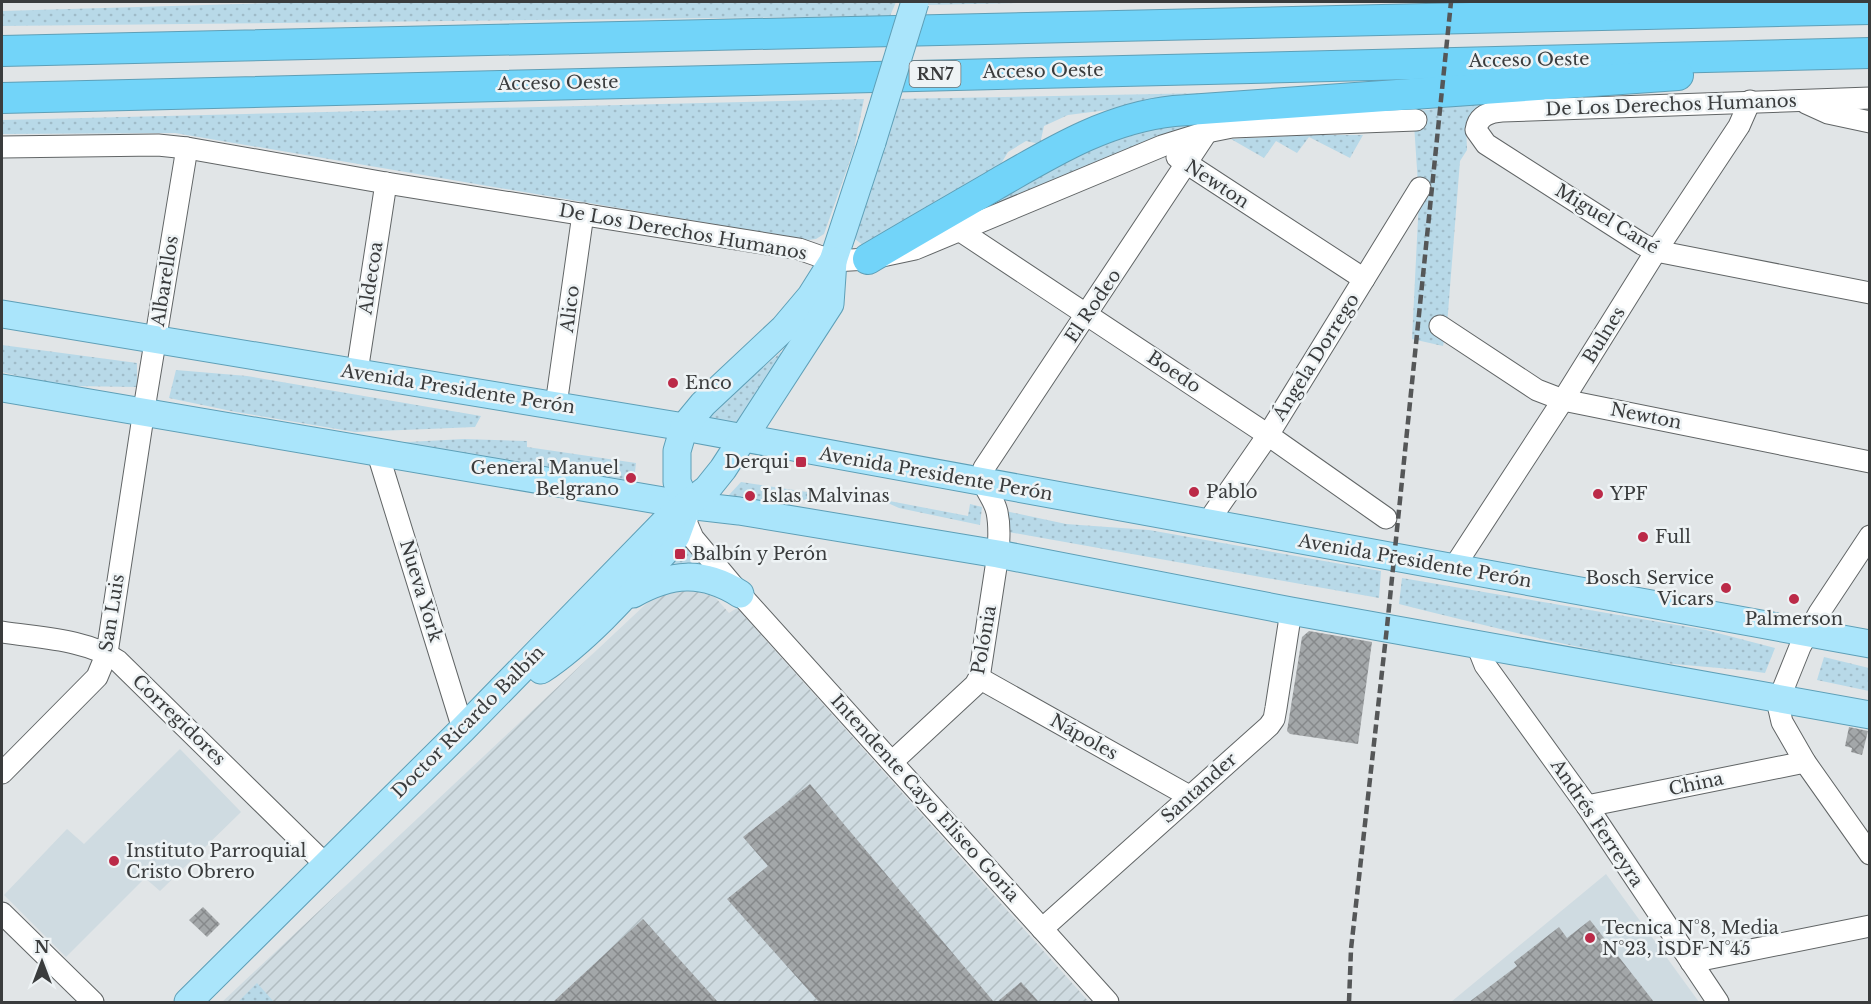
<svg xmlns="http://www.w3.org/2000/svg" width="1871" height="1004" viewBox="0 0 1871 1004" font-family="'Libre Baskerville',serif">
<defs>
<pattern id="industrial-furrows" width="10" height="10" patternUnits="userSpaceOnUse" patternTransform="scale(1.5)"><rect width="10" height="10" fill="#cfdbe1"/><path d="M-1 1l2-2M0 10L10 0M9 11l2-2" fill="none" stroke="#b2bdc2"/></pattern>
<pattern id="green-dots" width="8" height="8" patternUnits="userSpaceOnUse" patternTransform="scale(1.5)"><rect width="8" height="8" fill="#b8d9e8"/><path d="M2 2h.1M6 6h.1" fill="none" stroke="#9fbbc8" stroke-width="1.8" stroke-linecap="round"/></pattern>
<pattern id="building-cross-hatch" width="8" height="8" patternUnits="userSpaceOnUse" patternTransform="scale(1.5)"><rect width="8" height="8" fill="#a3a7a9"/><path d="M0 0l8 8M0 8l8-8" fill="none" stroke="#86898b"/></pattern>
</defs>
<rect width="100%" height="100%" fill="#e1e5e7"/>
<g fill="#cfdbe1">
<path d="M180,749l61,63 -81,79 -15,-13 -79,79 -62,-62 63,-66 17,15z"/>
<path d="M1606,874l93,128h-248z"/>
</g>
<path fill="url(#industrial-furrows)" d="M684,591l15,1 16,5 14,16 8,-5 352,394h-867l426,-400 14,-8z"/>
<g fill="url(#green-dots)">
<path d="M303,2h593l-6,14 -888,10v-15z"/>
<path d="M926,2h133l-134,3z"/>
<path d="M1423,89l3,1 -245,4 -11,8 -102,13 -24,11 -4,18 -14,-3 -18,11 -12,20 -132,74 -9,-7 28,-94 10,-46z"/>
<path d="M864,99l-10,50 -30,85 -8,5 -8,1 -633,-107 -173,1v-14z"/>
<path d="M1492,102l-15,8 -11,12 1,28 -7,11 -13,164 -4,21 -31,-7 7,-140 -5,-75 4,-13z"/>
<path d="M1238,116l-63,16 -71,26 -160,72 100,-60 97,-42z"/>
<path d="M1308,135h55l-13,23 -41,-21 -12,16 -21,-12 -12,17 -33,-19z"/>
<path d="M2,345l135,18v24l-64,-1 -27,-3 -44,-11z"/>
<path d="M781,352l1,3 -46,69 -29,-4 4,-7z"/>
<path d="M176,370l71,6 234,40 -6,11 -120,5 -119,-20 -67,-14z"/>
<path d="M464,439l63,2v6l109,16 -2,18 -264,-37z"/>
<path d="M741,482l100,15 -1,2 -89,2 -23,-5z"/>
<path d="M879,499l89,17 2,-12 12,3 -2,18 -81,-17z"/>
<path d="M1005,511l61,13 83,6 232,41 -2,27 -376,-67z"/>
<path d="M686,542l20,23 -55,10z"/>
<path d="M1402,578l304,52 69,18 -10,25c-38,-6 -77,-6 -114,-12 -85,-15 -169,-36 -252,-57z"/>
<path d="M1824,657l45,11v23l-52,-11z"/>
<path d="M257,983l17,19h-36z"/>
</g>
<g fill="url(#building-cross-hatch)">
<path d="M1309,631l63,11 -14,102 -68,-10 -3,-3 15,-94z"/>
<path d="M1849,727l19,4 -6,24 -11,-3 1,-4 -7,-2z"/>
<path d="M810,784l184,218h-175l-92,-103 41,-33 -25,-29z"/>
<path d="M203,907l17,17 -13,13 -18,-17z"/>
<path d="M643,919l75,83h-165z"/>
<path d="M1590,920l64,82h-185l48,-36 -3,-4 45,-35 8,11z"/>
<path d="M1021,982l18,20h-42z"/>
</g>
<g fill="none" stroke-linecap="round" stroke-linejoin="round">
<defs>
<g id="minor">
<path d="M1870,98l-368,13c-13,1 -24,5 -26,19l10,14 156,100 14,7 214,42"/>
<path d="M1806,103l22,10 42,9"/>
<path d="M2,147l156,-2 29,3 199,35 413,66 34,12 35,-2 47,-10 247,-103 45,-14 25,-5 184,-7"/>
<path d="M1177,157l187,122"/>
<path d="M959,230l309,205 118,83"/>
<path d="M1440,326l97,64 26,10 307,62"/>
<path d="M357,372l29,-189"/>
<path d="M556,405l27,-191"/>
<path d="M378,454l85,275"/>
<path d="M687,506v18l6,14 47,56 368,408"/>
<path d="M1210,524l4,-11 54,-78 152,-247"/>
<path d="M1870,536l-51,77 -19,34 -21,52v10l3,13 23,40 65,92"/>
<path d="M1454,567l109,-167 93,-149 83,-125 11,-25"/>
<path d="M2,632c37,6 84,7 116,29l207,203"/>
<path d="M1477,645l8,20 102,141 131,196"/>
<path d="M979,678l210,118"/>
<path d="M892,762l83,-77 4,-7 19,-124c1,-14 2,-28 -1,-42 -4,-18 -18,-25 -13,-44l223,-336"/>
<path d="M2,773l95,-96 10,-24 39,-256 41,-249"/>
<path d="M1587,806l218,-44"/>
<path d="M2,913l91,89"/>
<path d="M1042,929l227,-203 5,-7 2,-11 15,-97"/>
<path d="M1691,962l179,-36"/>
</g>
<g id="major">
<path d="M2,314l682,113 1186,217"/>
<path d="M2,388l685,117 52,6 259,43 293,57 579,104"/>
<path d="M687,505l-10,-23v-31l7,-24 19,-23 81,-76 27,-32 22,-35 39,-119"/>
<path d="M633,594c38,-21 69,-24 107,0"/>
<path d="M541,670c47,-31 91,-82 128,-123l7,-11 10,-27"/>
<path d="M188,1002l275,-273 203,-208 41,-32 16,-20 107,-165 3,-43"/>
</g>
<g id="highway">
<path d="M2,51l1868,-42"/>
<path d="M2,98l1868,-45"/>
<path d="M868,259c42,-25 84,-49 127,-74 57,-33 112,-67 179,-74l504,-36"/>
</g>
</defs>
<use href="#minor" stroke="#616566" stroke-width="23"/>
<use href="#major" stroke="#5e9fb7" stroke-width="29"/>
<use href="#highway" stroke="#5e9fb7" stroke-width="32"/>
<use href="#minor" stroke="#fff" stroke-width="21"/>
<use href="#major" stroke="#aae5fb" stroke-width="27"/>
<use href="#highway" stroke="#72d4f9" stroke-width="30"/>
<path stroke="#555758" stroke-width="4.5" stroke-dasharray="9 4.5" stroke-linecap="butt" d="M1349,1002l2,-53 36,-322 64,-625"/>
<defs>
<path id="major-bridge" d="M872,142l43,-140"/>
</defs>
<use href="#major-bridge" stroke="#5e9fb7" stroke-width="29" stroke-linecap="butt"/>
<use href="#major-bridge" stroke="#aae5fb" stroke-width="27"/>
</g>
<g fill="#bb2a48" stroke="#eef3f5" stroke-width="2">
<circle cx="673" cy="383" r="6"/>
<rect x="795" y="456" width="12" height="12" rx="3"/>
<circle cx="631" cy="478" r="6"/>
<circle cx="1194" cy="492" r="6"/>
<circle cx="1598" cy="494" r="6"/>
<circle cx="750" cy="496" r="6"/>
<circle cx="1643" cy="537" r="6"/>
<rect x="674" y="548" width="12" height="12" rx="3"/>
<circle cx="1726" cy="588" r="6"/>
<circle cx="1794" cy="599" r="6"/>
<circle cx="114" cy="861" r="6"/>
<circle cx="1590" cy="938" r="6"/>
</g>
<g text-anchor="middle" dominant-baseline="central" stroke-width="5" stroke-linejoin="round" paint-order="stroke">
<rect fill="#eef3f5" stroke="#707374" stroke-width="1.5" x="909.5" y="61" width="51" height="26" rx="4.5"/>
<g font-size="16" font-weight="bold" fill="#3a3c3d">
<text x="935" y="74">RN7</text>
</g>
<g font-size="18" fill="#3a3c3d" stroke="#eef3f5">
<text transform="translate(1529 60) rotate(-1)">Acceso Oeste</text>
<text transform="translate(1043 71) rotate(-1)">Acceso Oeste</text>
<text transform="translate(558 83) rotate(-1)">Acceso Oeste</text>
<text transform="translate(1671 105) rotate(-2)">De Los Derechos Humanos</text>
<text transform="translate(1217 184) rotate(33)">Newton</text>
<text transform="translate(1607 219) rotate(31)">Miguel Cané</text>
<text transform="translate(683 232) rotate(10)">De Los Derechos Humanos</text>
<text transform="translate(371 278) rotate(-81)">Aldecoa</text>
<text transform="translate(165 281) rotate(-81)">Albarellos</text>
<text transform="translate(1093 306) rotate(-56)">El Rodeo</text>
<text transform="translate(570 309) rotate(-82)">Alico</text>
<text transform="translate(1604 335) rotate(-58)">Bulnes</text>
<text transform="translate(1316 357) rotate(-58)">Ángela Dorrego</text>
<text transform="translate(1174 372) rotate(34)">Boedo</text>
<text transform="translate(458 389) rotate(9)">Avenida Presidente Perón</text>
<text transform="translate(1646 416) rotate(11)">Newton</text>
<text transform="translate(936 474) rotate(10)">Avenida Presidente Perón</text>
<text transform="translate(1415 561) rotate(10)">Avenida Presidente Perón</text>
<text transform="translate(421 591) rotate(73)">Nueva York</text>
<text transform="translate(112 613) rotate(-81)">San Luis</text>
<text transform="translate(984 640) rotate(-80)">Polónia</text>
<text transform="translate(179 720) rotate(44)">Corregidores</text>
<text transform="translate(468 722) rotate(-45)">Doctor Ricardo Balbín</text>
<text transform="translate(1084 737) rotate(29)">Nápoles</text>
<text transform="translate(1696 784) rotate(-12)">China</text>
<text transform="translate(1199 788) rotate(-42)">Santander</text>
<text transform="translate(925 798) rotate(48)">Intendente Cayo Eliseo Goria</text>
<text transform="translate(1597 823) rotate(56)">Andrés Ferreyra</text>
</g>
<g font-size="18" fill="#3a3c3d" stroke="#eef3f5" text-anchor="start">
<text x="685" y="383">Enco</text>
<text x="789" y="462" text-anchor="end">Derqui</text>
<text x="619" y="468" text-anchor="end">General Manuel<tspan x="619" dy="21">Belgrano</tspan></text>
<text x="1206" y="492">Pablo</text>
<text x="1610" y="494">YPF</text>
<text x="762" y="496">Islas Malvinas</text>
<text x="1655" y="537">Full</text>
<text x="692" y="554">Balbín y Perón</text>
<text x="1714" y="578" text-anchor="end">Bosch Service<tspan x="1714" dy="21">Vicars</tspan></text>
<text x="1794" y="619" text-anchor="middle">Palmerson</text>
<text x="126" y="851">Instituto Parroquial<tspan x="126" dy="21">Cristo Obrero</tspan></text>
<text x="1602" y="928">Tecnica N°8, Media<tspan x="1602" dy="21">N°23, ISDF N°45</tspan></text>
</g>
</g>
<rect width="1871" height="1004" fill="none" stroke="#3a3c3d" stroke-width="6"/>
<g transform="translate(42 962)" stroke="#eef3f5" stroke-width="4.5" paint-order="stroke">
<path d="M0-4.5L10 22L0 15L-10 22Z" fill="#3a3c3d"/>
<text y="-9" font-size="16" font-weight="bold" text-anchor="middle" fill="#3a3c3d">N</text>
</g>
</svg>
